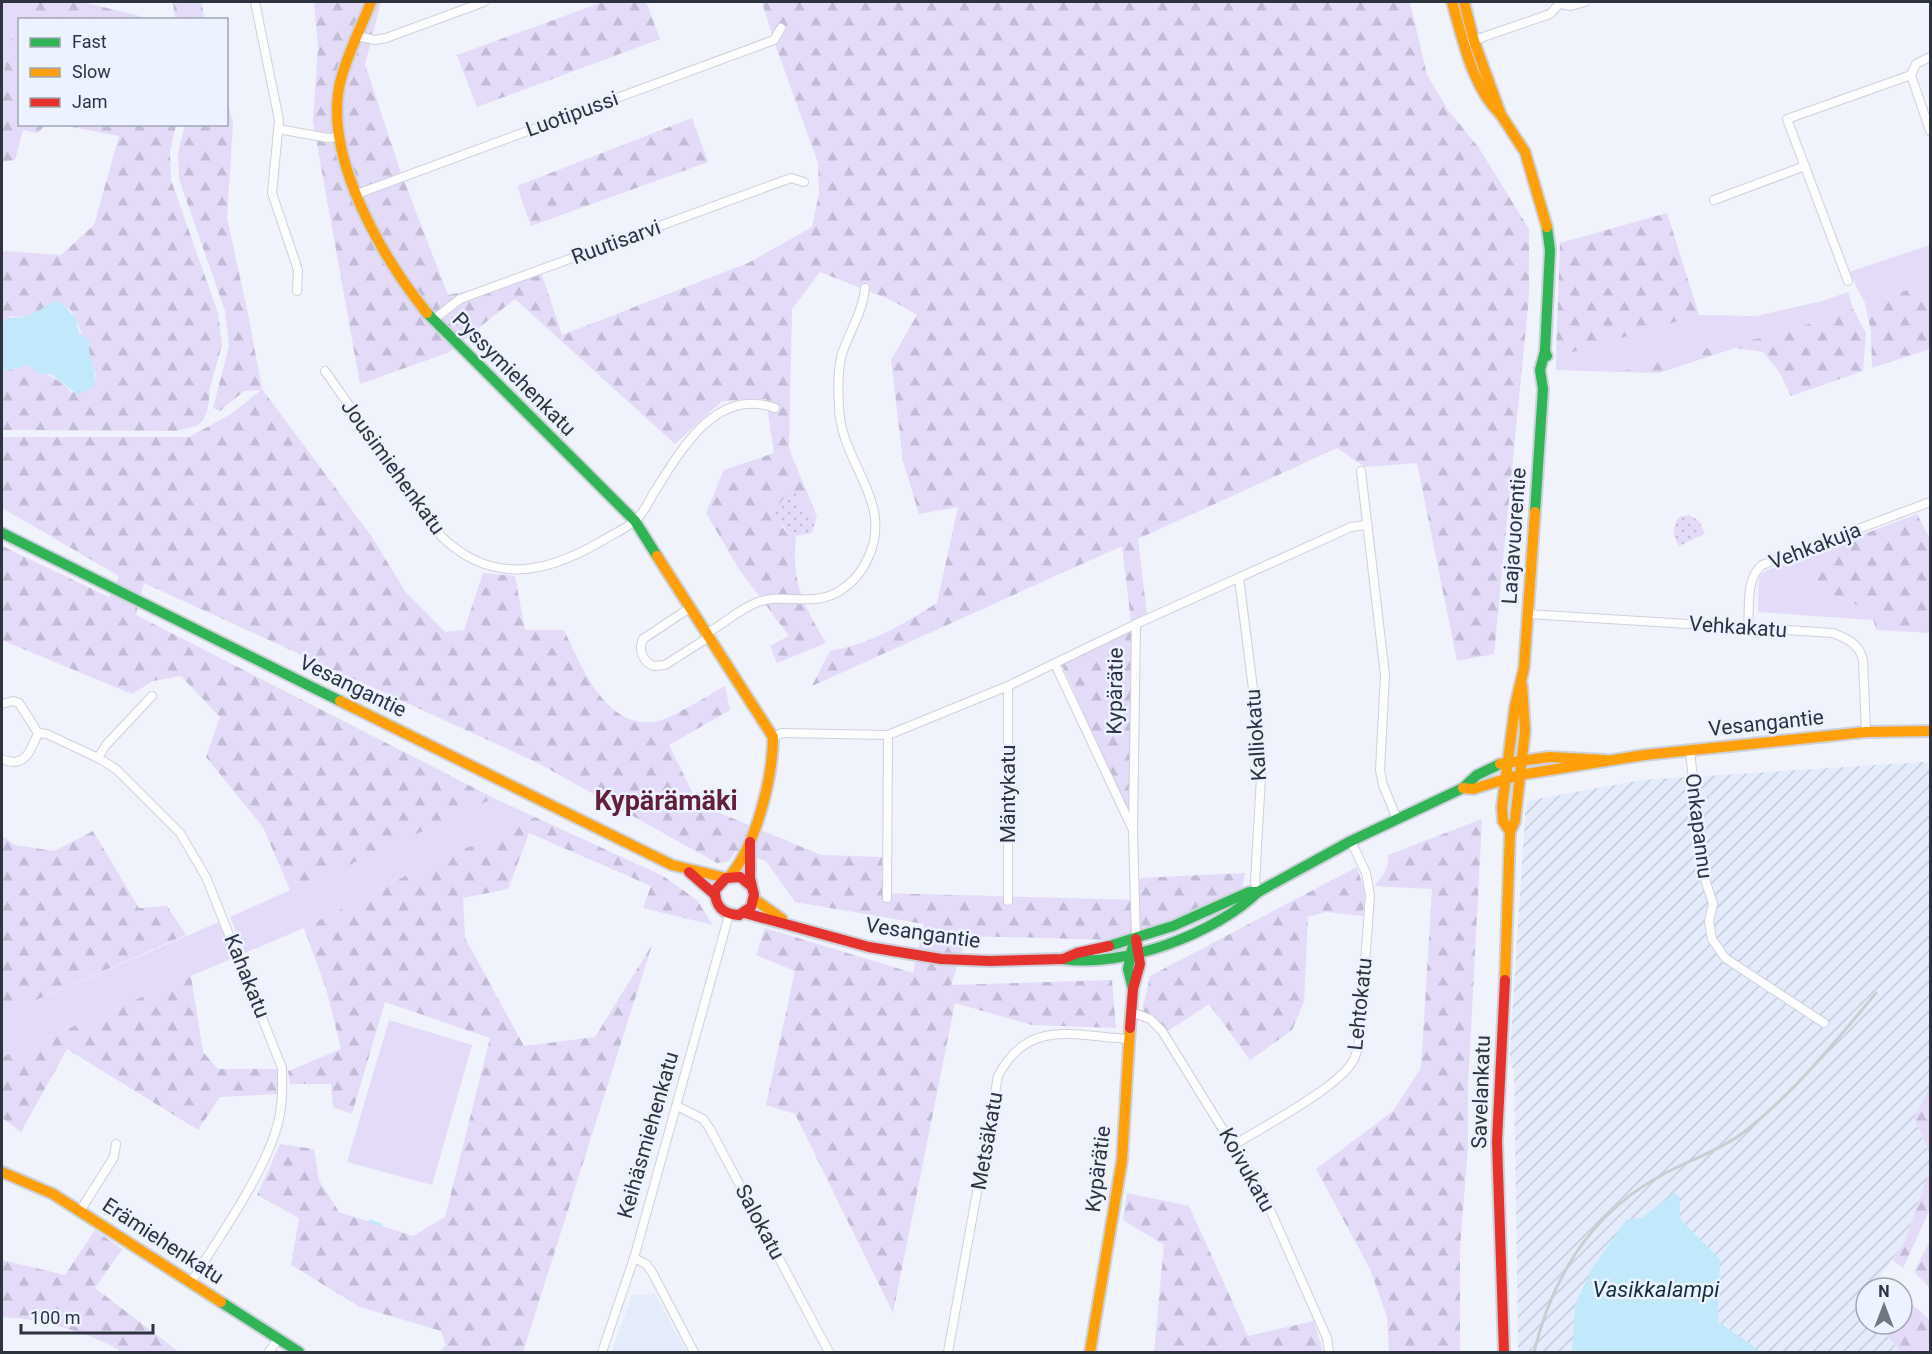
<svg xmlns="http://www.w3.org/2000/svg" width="1932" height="1354" viewBox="0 0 1932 1354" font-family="Roboto,sans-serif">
<defs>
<pattern id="industrial-furrows" width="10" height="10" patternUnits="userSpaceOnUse" patternTransform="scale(1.5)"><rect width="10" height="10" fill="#e4ecfc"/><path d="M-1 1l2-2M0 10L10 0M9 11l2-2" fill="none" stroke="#c4cbd9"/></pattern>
<pattern id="forest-firs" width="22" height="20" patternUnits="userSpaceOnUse" patternTransform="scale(1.5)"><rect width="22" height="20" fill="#e3dbf8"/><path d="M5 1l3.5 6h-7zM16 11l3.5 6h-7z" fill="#c3bcd6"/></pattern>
<pattern id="park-dots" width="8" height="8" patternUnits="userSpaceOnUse" patternTransform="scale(1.5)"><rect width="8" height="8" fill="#e3dbf8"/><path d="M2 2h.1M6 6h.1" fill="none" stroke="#c3bcd6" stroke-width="1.8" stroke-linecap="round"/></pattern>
</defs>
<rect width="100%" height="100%" fill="#f0f3fb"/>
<path fill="#e4ecfc" d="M655,1294l32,58h-75l20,-57z"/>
<path fill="url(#industrial-furrows)" d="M1922,762l8,2v322l-16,32 16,37v13l-25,73 -33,47h-6v9l-5,7 5,7v13h11l24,28h-383l-4,-283 -5,-4 17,-264 116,-21z"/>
<g fill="#e3dbf8">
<path d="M2,2h17l-17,80z"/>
<path d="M1930,245v38l-65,20 -16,-31z"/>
<path d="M1848,292l5,17 -80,27 -58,10 -97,26 -62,-2v-13l143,-42 57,1 66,-15z"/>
<path d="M1819,551l-3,37 55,23 2,9 -115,-8 1,-36 6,-5z"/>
<path d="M494,798l41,19 -39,21 -46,15 -146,75 -59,25 -15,-36z"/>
<path d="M219,922l14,36 -231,99v-42z"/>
<path d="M389,1020l83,25 -40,140 -85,-23z"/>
</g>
<g fill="url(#forest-firs)">
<path d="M19,2h63l70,17 -132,1v104l25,1 -7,8 -15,-3 -8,30 -13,2v-80z"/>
<path d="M173,2h29l2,17h-29z"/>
<path d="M314,2h67l-16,62 35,106 48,125 94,-20 20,60 186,-72 64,-36 7,-34 -1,-30 -43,-119 -13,-42h648l17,73 21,35 31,38 50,81v67l-35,358 -37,7 -40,-198 -52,4 -28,-19 -199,91 9,76 -16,7 -9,-76 -310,140 18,-35c41,-7 72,-26 107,-48l21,-96 -39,7 -16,-53 -12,-101 26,-45 -26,-15 -71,-28 -28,37 -3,140 28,67 -20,-7 -1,-16 -11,5 -12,14 14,22 9,2c-5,46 7,68 30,107l-49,20 -7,-17 19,-10 -50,-67 -33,-56 18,-43 50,-17 -8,-54 -44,2 -47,43 -160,-145 -68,54 -87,31 -47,-262 5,-75z"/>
<path d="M603,2h43l14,37 -183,68 -20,-52z"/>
<path d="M227,100l6,23 -6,95 21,96 14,75 110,148 33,54 40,41 19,-2 19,-57 32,3 10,54h39c18,37 41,98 91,92 14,-2 56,-28 70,-36l5,24 -61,35 29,59 123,51 61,2v36l255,7 3,-22 105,-5 -3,14 -79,40 -52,13 -144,-4 -16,49 161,-5 4,48 -84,-3 -77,-22 -62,310 -98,-199 -29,-9 29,-134 -39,-16 9,-27 148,45 11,-49 -129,-22 -29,-41 -30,-10 -8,11 -11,1 -181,-101 -392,-179 -8,32 358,183 -203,94 -28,-65 -57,-70 14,-40 -39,-41 -28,5 -21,13 -128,-53 -2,2v-97l107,51 10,-21 -117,-68v-71h187l42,-23 30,-24 -17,1 -24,20 -7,-3 16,-62 -4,-35 -46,-132 -1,-26 7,-28 41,-1z"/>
<path d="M692,118l16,44 -177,64 -14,-40z"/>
<path d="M62,125h114l-6,27 1,28 47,133 4,32 -12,43 -2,20 -5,13 -7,5 -21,5 -173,-1v-58l26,-7c16,10 32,12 44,28l25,-16c-8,-20 -16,-52 -27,-68l-27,1 -21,7 -11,-1 -9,8v-73l59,4 33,-30 25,-89z"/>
<path d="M1667,213l32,102 -143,42 4,-114z"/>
<path d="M1930,283v66l-58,19 -1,-36 -6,-29z"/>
<path d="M1853,309l13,24 -3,38 -72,25 -11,-23 -17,-21 -28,-4 -76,25 -41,-1 97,-26 58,-10z"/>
<path d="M1917,514l13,25v94l-54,-3 -5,-19 -55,-23 3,-37z"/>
<path d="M1131,630l-1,187 -68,-152z"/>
<path d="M535,817l128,59 34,24 16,25 -70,-17 8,-22 -122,-53 -21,56 -45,9 2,40 59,108 71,-9 57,-92 -129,407h-83l6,-7 -5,-14 -81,-24 -69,-42 8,-47 -42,-23 23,-51 34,5 5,31 20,32 74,24 32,-19 45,-179 -105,-36 -33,112 -19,-7 -2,-23h-41l-2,-13 53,-22 -15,-61 -22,-60 146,-75 46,-15z"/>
<path d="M1482,819l-14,268v60l-8,101v104h-71l-2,-35 -17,-48 -54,-100 77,-58 28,-43 11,-179 -58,-3c9,-10 15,-17 14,-31z"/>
<path d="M93,831l46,77 28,-2 19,29 -184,80v-179l13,9 39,6z"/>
<path d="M1357,867l8,26 -2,23 -37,-4 -18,5 -4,85 -12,28 -42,30 -41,-56 -41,27 -26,-20 8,-35z"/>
<path d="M191,976l12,76 15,17h59l2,25 -59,3 -22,33 -131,-81 -46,83 -19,-14v-61z"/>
<path d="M1930,1086v69l-16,-37z"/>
<path d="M1930,1168v41l-27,59 -11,-8 13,-19z"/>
<path d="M1127,1193l62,13 59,130 66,-15 9,31h-169l10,-107 -41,-25z"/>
<path d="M95,1230l27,19 -27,39 84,64h-58c-20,-16 -94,-38 -119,-34v-58l63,15z"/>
<path d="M1930,1240v48l-16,-16z"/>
<path d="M1903,1296l27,24v32h-29l-18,-21 4,-7h15z"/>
</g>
<g fill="url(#park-dots)">
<path d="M790,490l6,3 1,16 20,7 -5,17 -16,3 -9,-2 -3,-8 -11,-7v-7z"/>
<path d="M1689,515l10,6 6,13 -26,12c-7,-12 -7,-17 0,-29z"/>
</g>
<g fill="#c2e8fb">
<path d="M59,301l17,17 3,15 10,7c-2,17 10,31 5,47l-16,8 -27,-21h-10l-13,-9 -26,7v-48c7,-10 12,-5 21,-7 14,-3 23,-13 36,-16z"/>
<path d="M1674,1193l6,4v22l40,40 -2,62 43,31h-189l3,-47 18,-38 34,-48 14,-1z"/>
</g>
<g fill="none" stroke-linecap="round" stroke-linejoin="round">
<path stroke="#c2e8fb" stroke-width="3" d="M370,1221l11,4"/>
<defs>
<g id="street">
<path d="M255,2l24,118 -7,73 26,77 -1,21"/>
<path d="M1560,4l11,2 14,-4"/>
<path d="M357,36l18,4 11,-2 98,-36"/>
<path d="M1469,42l81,-28 11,-12"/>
<path d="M1930,57l-14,7 -5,11 19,56"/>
<path d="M278,129l50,9 11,-1"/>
<path d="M357,194l417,-154 7,-12"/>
<path d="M1714,200l91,-34"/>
<path d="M1848,281l-61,-162 124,-44"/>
<path d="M433,320l27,-21 331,-121 13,4"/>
<path d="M325,371l116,165c50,49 104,38 159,6 11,-7 25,-13 35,-21 8,-7 13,-18 18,-27 27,-42 62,-108 122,-86"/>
<path d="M1361,471l24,204 -5,95 3,15 14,34"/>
<path d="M1239,578l23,182 -7,122 3,10"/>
<path d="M691,607l-48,32c-5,11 0,23 11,27l11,-1 44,-28"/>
<path d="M1528,614l305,19c15,6 26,11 30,27l3,72"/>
<path d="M1136,624l-3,207 3,108"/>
<path d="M1748,628c2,-20 -3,-49 14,-63l168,-63"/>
<path d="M707,633c17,-9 32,-24 51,-31 26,-9 53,5 80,-10 13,-8 24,-20 30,-34 27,-56 -28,-96 -29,-151 -1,-15 -1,-35 2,-50 7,-23 22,-45 24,-69"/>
<path d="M1055,664l77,164"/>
<path d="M2,704l11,-3 6,2 19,30c-7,18 -14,36 -36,26"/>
<path d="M38,733l9,1 51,24 18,11 64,64 26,44 76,191c0,19 1,37 -4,55 -12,48 -60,116 -87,159"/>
<path d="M773,737l9,-4 106,2 120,-49 128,-62 215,-97 15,-2"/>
<path d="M1690,750l12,120 11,34 -4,17 3,18 13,19 99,65"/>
<path d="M98,758l8,-13 46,-49"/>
<path d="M887,898l1,-163"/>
<path d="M1008,901v-215"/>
<path d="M1131,1012l19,7 12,12 102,165 63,142 2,14"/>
<path d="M677,1106l26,13 7,10 119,223"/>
<path d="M1234,1145c28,-18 108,-59 120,-86 3,-6 4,-13 5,-18l11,-145 -4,-23 -15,-32"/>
<path d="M80,1211l34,-54 2,-13"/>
<path d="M634,1258l12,6 6,8 42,80"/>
<path d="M269,1352l9,-13"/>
<path d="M602,1352l32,-94 95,-343"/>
<path d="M948,1352l50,-276c30,-58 76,-40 131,-37"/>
</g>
<g id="fast">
<path d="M427,313l208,208 22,35"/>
<path d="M1547,356l-2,-5 5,-101 -3,-23"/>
<path d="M1535,512l8,-123 -3,-19 5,-19"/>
<path d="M2,533l338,168"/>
<path d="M1109,946l64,-20 76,-34h9l93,-51 112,-53 14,-13 23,-11"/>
<path d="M1132,949l-4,20 5,20"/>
<path d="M1063,959c60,9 152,-25 195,-67"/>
<path d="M221,1302l78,50"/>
</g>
<g id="slow">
<path d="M371,2c-10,25 -23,51 -30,77 -20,75 41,178 86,234"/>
<path d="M1452,2c11,38 20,85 49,113"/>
<path d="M1464,2l10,39 27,74 24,37 22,75"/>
<path d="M657,556l116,181c0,40 -17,108 -43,139"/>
<path d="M340,701l332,164 54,13"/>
<path d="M1500,764l49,-7 56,3"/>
<path d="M1463,788l10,1 46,-14 125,-20 222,-23 64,-1"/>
<path d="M1510,832l-7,-11 -1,-14 13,-101 9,-38 11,-156"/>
<path d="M754,899l28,20"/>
<path d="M1505,980l5,-148 5,-11 10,-90 -3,-46"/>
<path d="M2,1172l51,22 168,108"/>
<path d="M1090,1352l32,-192 8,-132"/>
</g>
<g id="jam">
<path d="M750,842v36l4,17 -3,12 -12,8c-17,-1 -24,-9 -24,-25l11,-12 14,-1 11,9"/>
<path d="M689,872l25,22"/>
<path d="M745,913l124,34 72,12 49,2 73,-2 14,-6 32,-7"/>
<path d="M1130,1028l3,-39 7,-25 -4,-25"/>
<path d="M1504,1352l-7,-211 8,-161"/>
</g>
</defs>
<use href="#street" stroke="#cdd1db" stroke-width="10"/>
<use href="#fast" stroke="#cdd1db" stroke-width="14"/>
<use href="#slow" stroke="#cdd1db" stroke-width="14"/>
<use href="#jam" stroke="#cdd1db" stroke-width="14"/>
<use href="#street" stroke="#fdfdfe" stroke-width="8"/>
<use href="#fast" stroke="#30b455" stroke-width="10"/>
<use href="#slow" stroke="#ff9f0a" stroke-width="10"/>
<use href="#jam" stroke="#e5322d" stroke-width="10"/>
<path stroke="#cbcdd0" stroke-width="3" d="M1534,1352c18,-74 57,-138 126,-176 29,-16 62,-26 88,-47 49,-40 88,-88 128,-136"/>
</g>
<g text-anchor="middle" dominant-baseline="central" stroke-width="5" stroke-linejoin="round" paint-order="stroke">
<g font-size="21" fill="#2d333f" stroke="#ecf2ff">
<text transform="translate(572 114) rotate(-20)">Luotipussi</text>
<text transform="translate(616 242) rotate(-20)">Ruutisarvi</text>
<text transform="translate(514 374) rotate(45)">Pyssymiehenkatu</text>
<text transform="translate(393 467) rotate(54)">Jousimiehenkatu</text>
<text transform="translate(1514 536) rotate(-86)">Laajavuorentie</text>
<text transform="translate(1815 546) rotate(-21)">Vehkakuja</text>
<text transform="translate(1738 627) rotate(4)">Vehkakatu</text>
<text transform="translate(353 686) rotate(26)">Vesangantie</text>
<text transform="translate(1115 691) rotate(-89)">Kypärätie</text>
<text transform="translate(1766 723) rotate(-6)">Vesangantie</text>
<text transform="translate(1256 735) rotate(-94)">Kalliokatu</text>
<text transform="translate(1008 794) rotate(-90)">Mäntykatu</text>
<text transform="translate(1699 826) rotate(83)">Onkapannu</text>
<text transform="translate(923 933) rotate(8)">Vesangantie</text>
<text transform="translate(247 976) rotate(68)">Kahakatu</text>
<text transform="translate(1360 1004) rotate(-84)">Lehtokatu</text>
<text transform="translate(1481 1092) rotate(-88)">Savelankatu</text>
<text transform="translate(648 1135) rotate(-74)">Keihäsmiehenkatu</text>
<text transform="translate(987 1141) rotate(-80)">Metsäkatu</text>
<text transform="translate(1098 1169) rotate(-83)">Kypärätie</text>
<text transform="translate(1247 1170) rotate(61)">Koivukatu</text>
<text transform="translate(760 1222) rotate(62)">Salokatu</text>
<text transform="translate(163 1241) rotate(33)">Erämiehenkatu</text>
</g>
<g font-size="22" font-style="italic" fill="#10303c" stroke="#ecf2ff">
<text x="1656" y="1289">Vasikkalampi</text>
</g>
<g font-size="27" font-weight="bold" fill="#621f39" stroke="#ecf2ff">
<text x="666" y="801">Kypärämäki</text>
</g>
</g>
<rect width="1932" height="1354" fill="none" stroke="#2d333f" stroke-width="6"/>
<rect x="18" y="18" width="210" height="108" fill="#ecf2ff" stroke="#a0a6b2" stroke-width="1.5"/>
<rect x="30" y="38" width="30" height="9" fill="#30b455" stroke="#a0a6b2" stroke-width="1.5"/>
<text x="72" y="48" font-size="18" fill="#2d333f">Fast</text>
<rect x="30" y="68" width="30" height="9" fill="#ff9f0a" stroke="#a0a6b2" stroke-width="1.5"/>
<text x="72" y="78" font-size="18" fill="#2d333f">Slow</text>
<rect x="30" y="98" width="30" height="9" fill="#e5322d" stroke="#a0a6b2" stroke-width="1.5"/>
<text x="72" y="108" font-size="18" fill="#2d333f">Jam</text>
<g transform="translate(1884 1306)"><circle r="28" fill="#ecf2ff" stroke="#a0a6b2" stroke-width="1.5"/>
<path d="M0-4.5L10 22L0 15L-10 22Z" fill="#717681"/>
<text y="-9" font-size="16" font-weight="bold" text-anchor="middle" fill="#2d333f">N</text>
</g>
<path d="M21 1324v9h132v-9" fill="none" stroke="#2d333f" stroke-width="3"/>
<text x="30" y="1324" font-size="18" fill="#2d333f" stroke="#ecf2ff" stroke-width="4.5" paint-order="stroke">100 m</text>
</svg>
